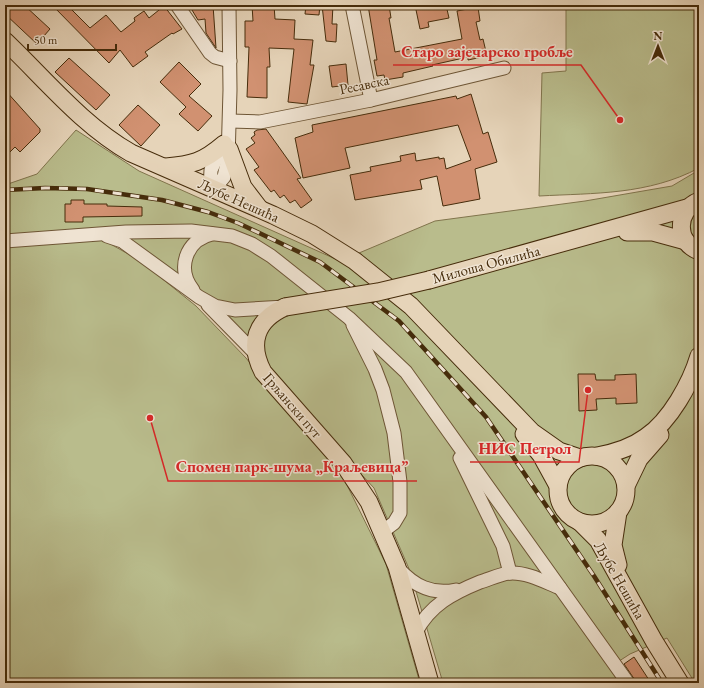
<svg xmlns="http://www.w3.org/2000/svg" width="704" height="688" viewBox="0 0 704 688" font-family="'EB Garamond',serif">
<rect width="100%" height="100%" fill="#e6d4b9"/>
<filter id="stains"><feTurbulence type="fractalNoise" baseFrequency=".005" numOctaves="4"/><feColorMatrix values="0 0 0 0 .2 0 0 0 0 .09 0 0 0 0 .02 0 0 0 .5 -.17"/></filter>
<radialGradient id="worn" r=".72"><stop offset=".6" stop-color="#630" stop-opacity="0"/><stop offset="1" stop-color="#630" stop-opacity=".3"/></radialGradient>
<g fill="#b9bc8c" stroke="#80744c">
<path d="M566,5h133v163c-51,27 -104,25 -160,28l3,-123 24,-2z"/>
<path d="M76,130l63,41 201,90 95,-40 150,-20 87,-15 27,-16v513h-4l-28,-45 -37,16 -20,13 10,16h-177l-33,-112 -36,-83 -202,-218 -67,-29 34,19 57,46 50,52 98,121 42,85 34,119h-415v-498l32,-11z"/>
</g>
<g fill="#d19171" stroke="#462c0b">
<path d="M5,5h19l26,24 -13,15 -32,-30z"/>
<path d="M52,5h15l23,23 16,-13 15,17 14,-11 -1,-3 10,-7 5,7 15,-12 18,23 -9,5 -1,-1 -27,19 3,4 -15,11 -13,-17 -11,13z"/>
<path d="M189,5h24l3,43 -10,-15 -1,-14 -7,1z"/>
<path d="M252,5h22l1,14 20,1 -1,19 19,1 -3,25h4l-7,39 -19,-2 6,-53 -25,-1 1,19h-3v31l-20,-1 2,-50h-4v-26h8z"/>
<path d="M306,5h14l-1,10 -14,-1z"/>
<path d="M322,5h11l-1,19h5l-1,18 -10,-1z"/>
<path d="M368,5h21l2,13h-2l6,34 67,-13 -5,-28 21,-4 2,14 -4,1 4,18 3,-1 4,17 -19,4v-3l-36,8 1,1 -30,7v4l-18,3 -1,-5 -7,1 -3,-16h3z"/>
<path d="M415,5h31l3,13 -21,4 1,5 -9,2z"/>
<path d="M69,58l41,37 -14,15 -41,-38z"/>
<path d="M179,62l22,22 -12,12 23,20 -14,15 -19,-17 7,-7 -26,-25z"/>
<path d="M346,64l2,21 -16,2 -3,-21z"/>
<path d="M5,90l35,39v3l-20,20 -5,-5 -10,10z"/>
<path d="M471,94l12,40 5,-2 9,30 -22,7 5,30 -37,7 -6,-30 -17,4 2,9 -67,11 -5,-25 21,-4 -1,-4 31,-6 -1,-5 15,-3 1,8 23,-4v2l5,-1 2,11 25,-9 -13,-35 -113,23 5,20 -47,10 -8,-40 18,-6 -1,-7 144,-29 1,3z"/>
<path d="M138,105l22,20 -19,21 -22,-21z"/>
<path d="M266,129l35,49 -4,1 15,21 -11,8 -6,-8 -5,3 -6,-8 -4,3 -6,-8 -3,2 -17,-22 5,-3 -13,-18 9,-6 -4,-5 4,-3 -1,-3 3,-2z"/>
<path d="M71,200h13v4h23v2l35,1v9l-59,1v5h-18v-18h6z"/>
<path d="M578,374h17l1,6h19v-5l21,-1 1,29 -21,1v-6l-20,1 1,11 -18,1z"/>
<path d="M634,657l17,26h-14l-13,-19z"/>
</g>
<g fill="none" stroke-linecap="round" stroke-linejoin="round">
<defs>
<g id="minor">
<path d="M177,5l33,48 5,4 15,4"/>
<path d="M352,5l19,95"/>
<path d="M230,121l30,1 111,-22 133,-32"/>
<path d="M210,188l1,-18 10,-22"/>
<path d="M214,189l10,-12 4,-18 2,-69 -1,-85"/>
<path d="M107,236l15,5 77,56 16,9 20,4 50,-3"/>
<path d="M5,241l121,-9 65,-1 41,5 20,8 19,12 78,62 57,54 222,311"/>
<path d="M193,290c-17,-21 -7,-50 19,-56"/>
<path d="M208,305l48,49"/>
<path d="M353,325l22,44 8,21 11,43 6,49v31l-6,10 -12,9"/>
<path d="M460,458l43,88 7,27"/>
<path d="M398,568c16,18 34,27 58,22"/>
<path d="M416,632c14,-27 37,-39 64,-50 10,-3 20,-8 30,-9 17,-1 35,9 50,15"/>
</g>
<g id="major">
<path d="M5,41c41,39 77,84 126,112l142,62 39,19 43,27 56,45 121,126 27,19 21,7"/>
<path d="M229,149l14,38 16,21"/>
<path d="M166,167c26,-2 37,-5 58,-23"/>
<path d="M699,201c-23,9 -24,41 0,50"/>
<path d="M627,232h26l33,9"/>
<path d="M429,280l258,-72"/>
<path d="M285,307c-29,13 -37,36 -22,65l80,91 26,39 28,65 33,116"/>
<path d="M524,434l17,21 17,31"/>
<circle cx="592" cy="490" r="34"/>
<path d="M597,456c17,-3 34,-8 49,-19 24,-16 45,-54 53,-81"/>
<path d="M626,486l13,-27 21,-24"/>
<path d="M618,512l-5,33 5,20"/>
<path d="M580,522l18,18 56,101 26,42"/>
</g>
</defs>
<use href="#minor" stroke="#6e5636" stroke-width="15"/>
<use href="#major" stroke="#462c0b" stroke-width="19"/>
<use href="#minor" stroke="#efe3d2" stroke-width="13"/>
<use href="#major" stroke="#e6d4b9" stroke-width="17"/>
<defs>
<path id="rail" d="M5,190l40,-2 42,1 75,11 46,12 30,11 82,39 79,59 87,96 108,159 68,107"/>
</defs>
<use href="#rail" stroke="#462c0b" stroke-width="4.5"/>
<use href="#rail" stroke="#efe3d2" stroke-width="3" stroke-dasharray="9" stroke-linecap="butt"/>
<defs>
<path id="major-bridge" d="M285,307l93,-15 51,-12"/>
</defs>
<use href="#major-bridge" stroke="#462c0b" stroke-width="19" stroke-linecap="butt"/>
<use href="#major-bridge" stroke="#e6d4b9" stroke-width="17"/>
</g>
<g text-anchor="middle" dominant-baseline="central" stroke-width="3" stroke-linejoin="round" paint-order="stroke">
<g font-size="15" fill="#462c0b" stroke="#efe3d2">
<text transform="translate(364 84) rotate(-12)">Ресавска</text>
<text transform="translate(239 200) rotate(24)">Љубе Нешића</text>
<text transform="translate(486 264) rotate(-15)">Милоша Обилића</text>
<text transform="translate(293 405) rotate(49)">Грљански пут</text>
<text transform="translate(620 580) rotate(60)">Љубе Нешића</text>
</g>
</g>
<path fill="none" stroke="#d62828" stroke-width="1.5" d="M620 120L581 65H393M588 390L579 462H470M150 418L168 481H417"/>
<g fill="#d62828" stroke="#efe3d2" stroke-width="1.5">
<circle cx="620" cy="120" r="4"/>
<circle cx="588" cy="390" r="4"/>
<circle cx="150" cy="418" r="4"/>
</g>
<g font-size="16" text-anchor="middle" font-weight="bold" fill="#d62828" stroke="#efe3d2" stroke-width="3" stroke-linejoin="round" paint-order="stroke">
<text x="487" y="57">Старо зајечарско гробље</text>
<text x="525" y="454">НИС Петрол</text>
<text x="292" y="472">Спомен парк-шума „Краљевица”</text>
</g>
<rect width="704" height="688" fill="none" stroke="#e6d4b9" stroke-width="20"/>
<rect x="6" y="6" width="692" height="676" fill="none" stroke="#462c0b" stroke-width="2"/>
<rect x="10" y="10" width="684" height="668" fill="none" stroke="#462c0b"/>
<g transform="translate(658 46)" stroke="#efe3d2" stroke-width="3" paint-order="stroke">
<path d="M0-3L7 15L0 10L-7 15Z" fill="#462c0b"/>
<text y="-6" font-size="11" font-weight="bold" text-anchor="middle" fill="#462c0b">N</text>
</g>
<path d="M28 44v6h88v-6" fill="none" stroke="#462c0b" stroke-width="2"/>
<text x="34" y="44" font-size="12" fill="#462c0b" stroke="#efe3d2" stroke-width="3" paint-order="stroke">50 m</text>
<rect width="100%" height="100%" filter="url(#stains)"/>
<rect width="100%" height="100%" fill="url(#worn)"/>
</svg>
